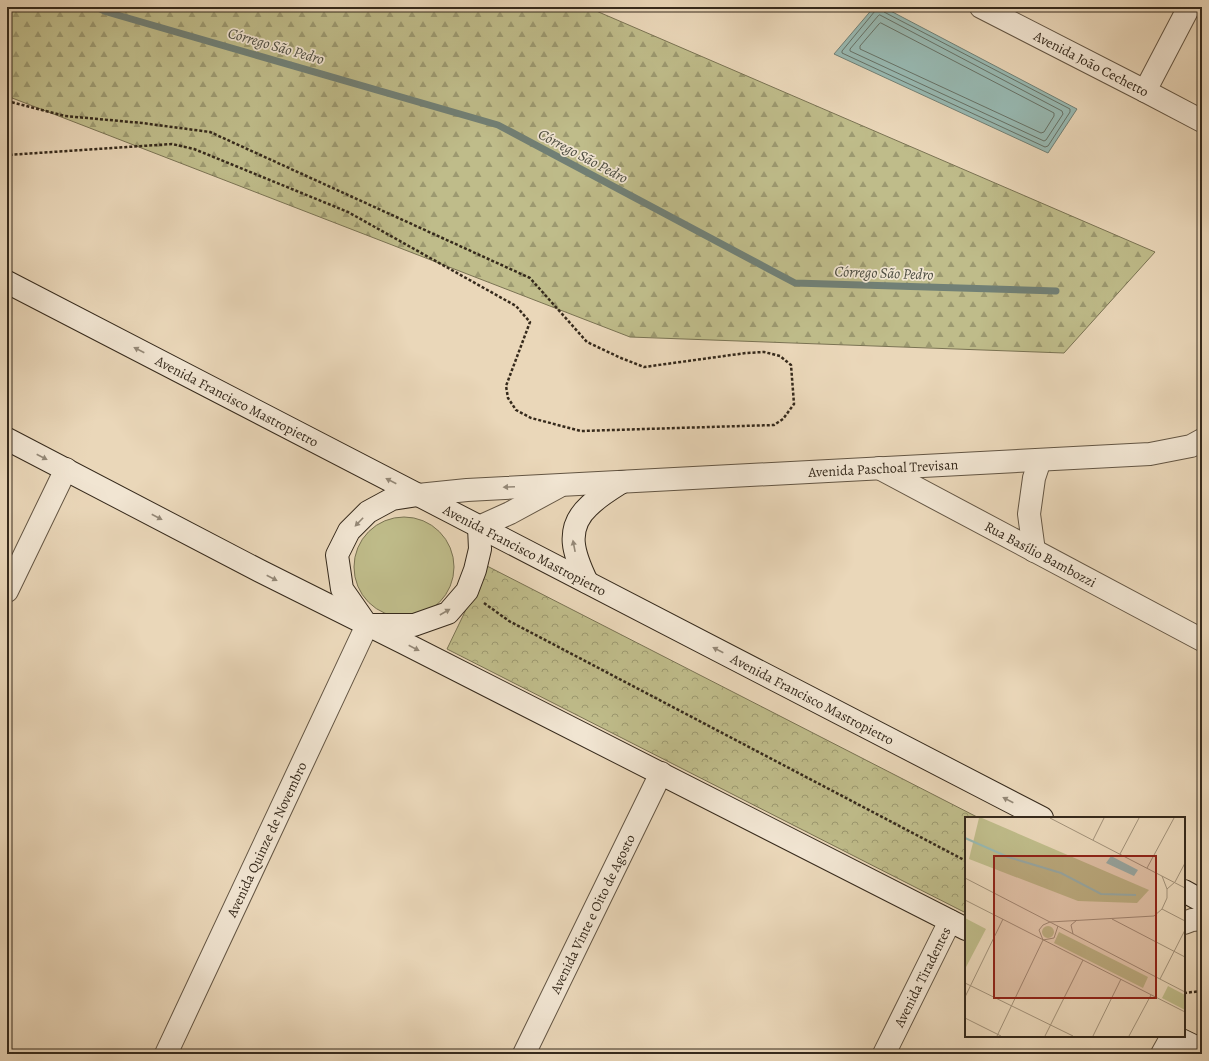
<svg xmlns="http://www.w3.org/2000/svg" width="1209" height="1061" viewBox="0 0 1209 1061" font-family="Alegreya,serif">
<defs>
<pattern id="forest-firs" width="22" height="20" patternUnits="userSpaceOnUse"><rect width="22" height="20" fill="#bfbc8a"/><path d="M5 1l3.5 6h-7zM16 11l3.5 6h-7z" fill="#9c9970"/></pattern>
<pattern id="park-crowns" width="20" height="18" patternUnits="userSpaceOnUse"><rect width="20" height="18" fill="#bfbc8a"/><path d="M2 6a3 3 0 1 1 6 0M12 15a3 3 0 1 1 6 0" fill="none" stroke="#9c9970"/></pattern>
</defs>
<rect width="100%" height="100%" fill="#ead7b9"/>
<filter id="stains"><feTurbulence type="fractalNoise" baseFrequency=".005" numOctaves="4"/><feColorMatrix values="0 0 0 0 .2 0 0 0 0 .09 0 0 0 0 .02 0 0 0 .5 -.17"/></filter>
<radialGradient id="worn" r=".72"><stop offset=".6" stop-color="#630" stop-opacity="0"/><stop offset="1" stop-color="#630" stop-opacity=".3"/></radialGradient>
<circle fill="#bfbc8a" stroke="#7a7353" cx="404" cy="567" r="50"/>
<path fill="url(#forest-firs)" stroke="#7a7353" d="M7,7h580l568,245 -91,101 -434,-16 -623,-241z"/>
<path fill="url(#park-crowns)" stroke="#7a7353" d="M487,566l492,252h-13v95l-519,-264z"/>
<path fill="#98b9b2" stroke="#718076" d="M874,7h9l194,102 -29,44 -214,-99z"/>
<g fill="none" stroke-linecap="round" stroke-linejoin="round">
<g stroke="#677267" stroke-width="1">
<path d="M876,7l-1,4 -33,40v2l203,94 3,-1 22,-34v-3l-186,-97 -2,-2v-3"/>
<path d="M880,15l182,96 1,3 -17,26 -2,1 -194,-90v-2l28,-33z"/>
<path d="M881,23l173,90v3l-10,16 -3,1 -181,-84v-3l19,-22z"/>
</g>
<path stroke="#718076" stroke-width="7" d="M96,7l11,5 391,113 297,158 261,8"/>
<defs>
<g id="minor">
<path id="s1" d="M981,7l164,84 57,30"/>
<path d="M1145,91l44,-84"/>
<path id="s2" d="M879,468l323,172"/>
<path id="s3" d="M418,495l49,-5 683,-36 41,-8 11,-6"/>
<path d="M479,527l31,-14 48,-26"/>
<path d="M1034,551l-5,-37 5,-36 6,-18"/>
<path d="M7,591l59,-122"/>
<path d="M1184,923l8,-3 10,-1"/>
<path id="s4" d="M166,1054l201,-429"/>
<path id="s5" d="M524,1054l137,-281"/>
<path id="s6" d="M884,1054l66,-133"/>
<path d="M1162,1054l10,-18"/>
</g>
<g id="secondary">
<path id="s7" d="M7,282l1035,536"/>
<path d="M7,439l253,132 144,72 562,286"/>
<path d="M418,495l-26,4 -24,13 -19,19 -12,24 5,34 25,36h47l34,-12 19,-22 8,-21 5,-21 -1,-22"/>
<path d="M587,582c-13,-27 -23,-53 2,-76 10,-10 22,-17 33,-24"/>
<path d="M1184,891l18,10"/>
<path d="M1173,1036l29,14"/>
</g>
</defs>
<use href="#minor" stroke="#635543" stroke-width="24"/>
<use href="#secondary" stroke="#362a1c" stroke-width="24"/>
<g stroke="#362a1c" stroke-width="2.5" stroke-dasharray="3 2" stroke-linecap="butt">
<path d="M7,101l58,15 77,7 68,9 320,146 57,64 34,16 23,9 102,-14 18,-1 16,4 11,9 3,39 -11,15 -9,6 -193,6 -50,-13 -15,-8 -8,-12 -2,-12 24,-64 -14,-16 -168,-94 -154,-63 -22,-5 -165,11"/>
<path d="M484,603l25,18 457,240"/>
<path d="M1184,993l18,-2"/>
</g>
<use href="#minor" stroke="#f1e5d2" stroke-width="22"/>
<use href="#secondary" stroke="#f1e5d2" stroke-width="22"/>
</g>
<defs><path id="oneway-solid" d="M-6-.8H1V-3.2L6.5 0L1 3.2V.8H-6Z"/></defs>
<g fill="#948877">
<use href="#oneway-solid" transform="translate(139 350) rotate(-153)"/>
<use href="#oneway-solid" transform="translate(42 457) rotate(27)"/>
<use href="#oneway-solid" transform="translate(391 481) rotate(-153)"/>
<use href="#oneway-solid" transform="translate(509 487) rotate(177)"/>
<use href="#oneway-solid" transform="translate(157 517) rotate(28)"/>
<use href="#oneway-solid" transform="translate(359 522) rotate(134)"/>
<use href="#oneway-solid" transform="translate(574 546) rotate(-101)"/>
<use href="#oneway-solid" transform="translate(272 578) rotate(27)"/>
<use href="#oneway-solid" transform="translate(445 612) rotate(-30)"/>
<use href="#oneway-solid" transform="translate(414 648) rotate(27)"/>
<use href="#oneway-solid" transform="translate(718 650) rotate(-153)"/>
<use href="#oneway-solid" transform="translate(1008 800) rotate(-153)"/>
</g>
<g text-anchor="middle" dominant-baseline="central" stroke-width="3.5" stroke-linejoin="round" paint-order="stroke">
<g font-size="14" fill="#362a1c" stroke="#f1e5d2">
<text stroke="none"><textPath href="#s1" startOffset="124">Avenida João Cechetto</textPath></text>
<text stroke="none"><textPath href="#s7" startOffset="259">Avenida Francisco Mastropietro</textPath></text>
<text stroke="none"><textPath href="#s3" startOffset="466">Avenida Paschoal Trevisan</textPath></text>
<text stroke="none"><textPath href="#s7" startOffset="583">Avenida Francisco Mastropietro</textPath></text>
<text stroke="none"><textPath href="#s2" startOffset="183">Rua Basílio Bambozzi</textPath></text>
<text stroke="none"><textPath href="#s7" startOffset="907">Avenida Francisco Mastropietro</textPath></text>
<text stroke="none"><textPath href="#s4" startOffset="237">Avenida Quinze de Novembro</textPath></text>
<text stroke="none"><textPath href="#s5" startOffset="156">Avenida Vinte e Oito de Agosto</textPath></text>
<text stroke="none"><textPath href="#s6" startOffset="86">Avenida Tiradentes</textPath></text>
</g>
<g font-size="15" font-style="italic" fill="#4e4e42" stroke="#f1e5d2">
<text transform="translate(276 46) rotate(16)">Córrego São Pedro</text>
<text transform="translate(583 156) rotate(28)">Córrego São Pedro</text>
<text transform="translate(884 273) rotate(2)">Córrego São Pedro</text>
</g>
</g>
<g transform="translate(965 817)">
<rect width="220" height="220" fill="#ead7b9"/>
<path d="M0,101l21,11 -21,40zM77 115a6 6 0 1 1 12 0a6 6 0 1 1-12 0Z" fill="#bfbc8a"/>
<path d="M14,1h3l167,72 -12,13 -59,-2 -109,-42z" fill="#bfbc8a"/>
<path d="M94,115l89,45 -5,11 -89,-45zM203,169l17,9v15l-23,-12z" fill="#bfbc8a"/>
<path d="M146,39l27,14 -4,6 -28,-13z" fill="#98b9b2"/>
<path fill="none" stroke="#98b9b2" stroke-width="2" d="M0,21l43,19 53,16 40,21 35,1"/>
<path fill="none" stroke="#a2927a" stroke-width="1" d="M85,1l135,70M128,23l11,-22M155,37l19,-36M182,51l27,-50M0,61l220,114M202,72l8,-7 10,-19M0,83l220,112M197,92l23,12M147,102l73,38M85,105l104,-6 8,-7 5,-11v-9l-5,-13M85,105l-7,3 -4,5 4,10 11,-2 4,-12M108,117l-2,-9 6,-5M195,162l25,-49M0,166l108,53M0,180l38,-78M0,201l36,18M32,219l46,-96M80,219l38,-76M128,219l28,-57M164,219l22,-41"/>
<path fill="#8f2418" fill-opacity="0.15" stroke="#8f2418" stroke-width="2" d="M29,39h162v142h-162z"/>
<rect width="220" height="220" fill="none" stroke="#362a1c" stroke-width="2"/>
</g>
<rect width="1209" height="1061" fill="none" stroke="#ead7b9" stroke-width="24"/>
<rect x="8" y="8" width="1193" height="1045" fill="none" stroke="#362a1c" stroke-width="2"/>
<rect x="12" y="12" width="1185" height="1037" fill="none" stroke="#362a1c"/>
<rect width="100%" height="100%" filter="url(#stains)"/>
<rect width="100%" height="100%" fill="url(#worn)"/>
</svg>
